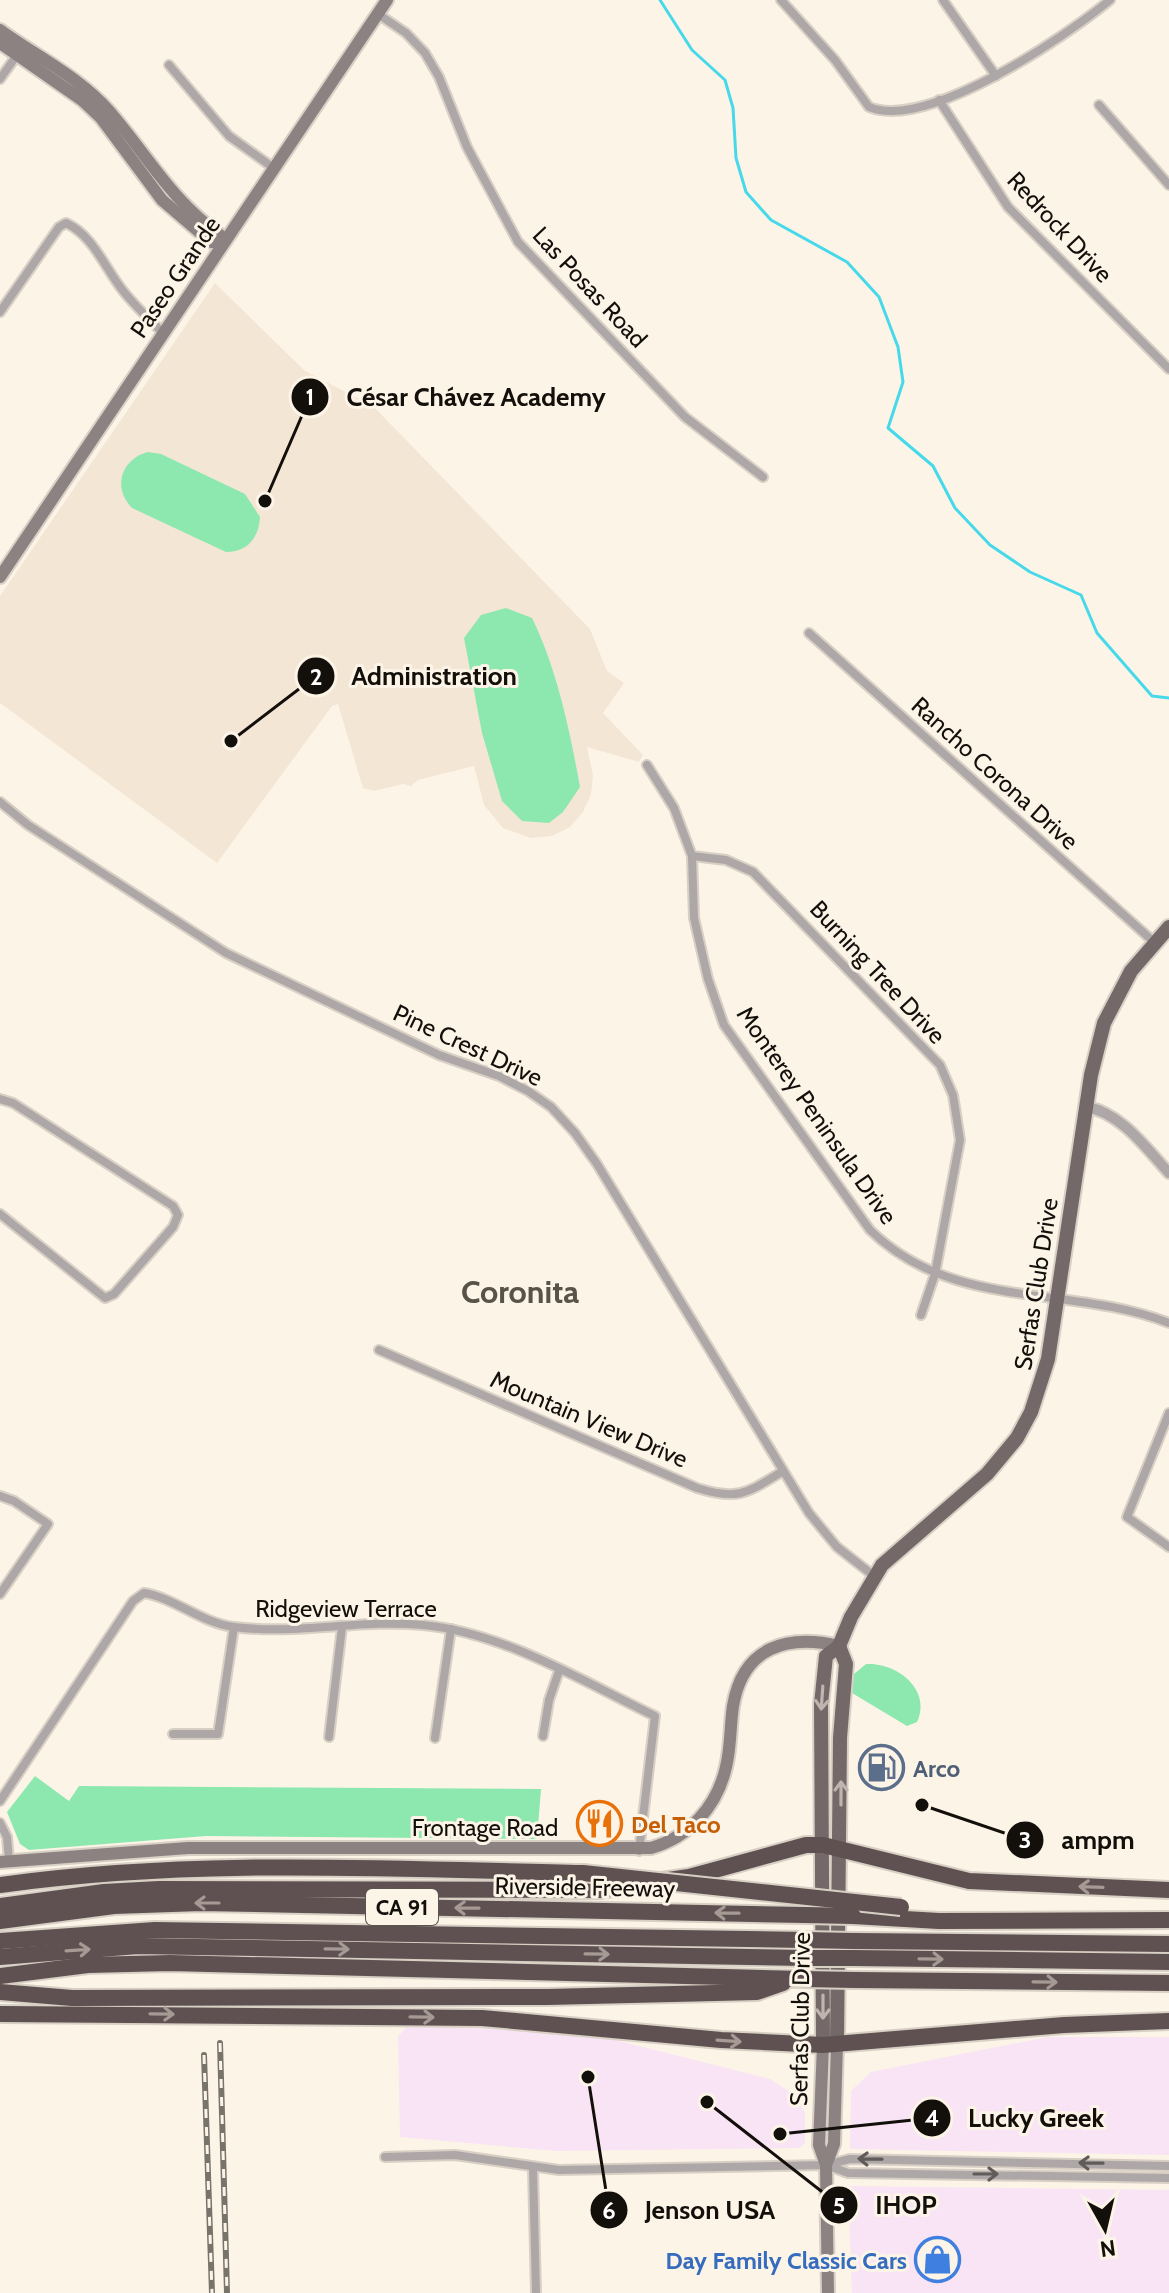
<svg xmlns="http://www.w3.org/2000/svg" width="1169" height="2293" viewBox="0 0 1169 2293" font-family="Cabin,sans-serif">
<rect width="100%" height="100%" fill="#fdf4e8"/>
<g fill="#f8e4f4">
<path d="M407,2027l98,1 110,12 155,39 26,17 9,17v30l-6,5 -243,3 -156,-14 -2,-101z"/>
<path d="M1047,2037h122v118l-319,-6 1,-58 20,-19z"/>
<path d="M848,2186l321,4v103h-317z"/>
</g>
<path fill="#f4e6d5" d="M215,283l90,88 68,35 217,223 17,42 17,12 -21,30 40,42 -4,7 -52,-15 6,28 -2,20 -8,17 -13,15 -18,9 -21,2 -28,-10 -19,-23 -10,-39 -56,14 -7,6 -8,-2 -29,7 -11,-3 -25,-84 -6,2 -115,157 -217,-160v-107z"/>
<g fill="#8ce8ae">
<path d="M148,452l13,2 84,40 15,23c-1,20 -12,35 -34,35l-94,-44c-20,-20 -11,-49 16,-56z"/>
<path d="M506,608l26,10c25,51 38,114 48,169l-17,25 -14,11 -27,-2 -20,-20 -20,-68 -18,-95 17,-23z"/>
<path d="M866,1664c30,-2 66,25 51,58l-10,4 -55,-33 2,-19z"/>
<path d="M35,1776l34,25 10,-15 462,3 -4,50 -331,-3 -177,14 -9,-6 -13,-32z"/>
</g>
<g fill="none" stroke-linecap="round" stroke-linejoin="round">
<path stroke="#46d9e9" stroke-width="3" d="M660,0l32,50 33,30 8,28 3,50 10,34 25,28 76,42 32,35 19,50 5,35 -15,46 45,38 22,42 35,37 40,27 51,23 16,38 55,63 17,2"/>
<defs>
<g id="minor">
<path d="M781,0l54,60 34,47c58,24 196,-70 241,-107"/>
<path d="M943,0l53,76"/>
<path d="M378,14l28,19 19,20 14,24 28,70 51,95 167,175 78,60"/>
<path d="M169,65l60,71 46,33"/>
<path d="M0,79l17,-24"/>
<path d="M939,100l69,107 161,162"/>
<path d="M1099,105l70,80"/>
<path d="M0,312l59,-85 7,-4c28,13 39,46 58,69 12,15 26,28 40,42"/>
<path d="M809,633l346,310"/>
<path d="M647,765l27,43 18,48 2,62 14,61 16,46 146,205c84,82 200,54 299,93"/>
<path d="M0,802l28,23 198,128 213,102 60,21 29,15 23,16 24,26 22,31 212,349 28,34 37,29"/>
<path d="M692,856l34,4 27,12 187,193 13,30 7,45 -25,134 -14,41"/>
<path d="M0,1099l13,4 160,103 5,9 -5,12 -59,67 -9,4 -105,-84"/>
<path d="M379,1350l318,138c42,13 50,5 86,-17"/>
<path d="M1169,1413l-42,104 42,30"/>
<path d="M0,1496l14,5 34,23 -48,70"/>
<path d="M173,1734h45l16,-107"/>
<path d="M543,1736l6,-36 10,-29"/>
<path d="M329,1737l13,-110"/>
<path d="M435,1738l16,-109"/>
<path d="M0,1801l133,-200 11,-8c31,5 57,30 90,34 63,8 127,-8 189,-2 82,8 159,56 232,91l-16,135"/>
<path d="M0,1823l7,14 2,24"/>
<path d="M385,2157l70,-2 104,15 267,-5 24,-6 319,7"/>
<path d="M826,2165l22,8 321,5"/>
<path d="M533,2169l3,124"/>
</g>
<path id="tertiary" d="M1087,1107c34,6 59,41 82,66"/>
<g id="secondary">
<path d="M0,30c36,26 79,47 109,81 39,45 61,88 111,124l3,8"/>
<path d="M0,43l82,57 19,18 61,82 49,42 12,1"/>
<path d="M0,577l387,-577"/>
<path d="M0,1862l188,-14h463c38,-11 66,-41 75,-81 5,-20 4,-41 7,-61 10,-60 55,-72 106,-60"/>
<path d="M823,2045l-4,100 7,20 2,128"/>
<path d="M826,2165l8,-21 3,-100"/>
</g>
<g id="primary">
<path d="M837,2044l3,-306 6,-74 -7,-18"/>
<path d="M823,2045l-2,-341 5,-48 13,-10 12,-29 31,-52 105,-91 30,-36 14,-26 17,-53 43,-284 13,-52 27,-52 38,-44"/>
</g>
<g id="motorway">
<path d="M0,1885c193,-27 388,-16 583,-12"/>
<path d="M0,1906l104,-14 55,-3 441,1 89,-13 117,-32h17l146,36 200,9"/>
<path d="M853,1916l86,5 230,-1"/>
<path d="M0,1921l114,-15 87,-3 604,12"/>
<path d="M0,1941l155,-11 650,10"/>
<path d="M853,1941l316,3"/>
<path d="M0,1957l138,-11 667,12"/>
<path d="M853,1958l316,4"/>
<path d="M0,1976l88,-11 82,-2 633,16"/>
<path d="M855,1980l314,3"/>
<path d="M0,1992l72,6 475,-1 210,-5 26,-9"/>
<path d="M0,2014l482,4 239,22 102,5 241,-20 105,-4"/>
</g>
</defs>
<use href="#minor" stroke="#d8d0c5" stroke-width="12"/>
<use href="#tertiary" stroke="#d8d0c5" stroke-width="14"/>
<use href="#secondary" stroke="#d8d0c5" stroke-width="16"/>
<use href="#primary" stroke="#d8d0c5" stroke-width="18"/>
<use href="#motorway" stroke="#d8d0c5" stroke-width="20"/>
<use href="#minor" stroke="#aea7a7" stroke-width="8"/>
<use href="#tertiary" stroke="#aea7a7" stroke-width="10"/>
<use href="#secondary" stroke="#8c8282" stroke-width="12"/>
<use href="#primary" stroke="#746868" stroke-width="14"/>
<use href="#motorway" stroke="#5f5151" stroke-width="16"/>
<defs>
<g id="rail">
<path d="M220,2043l7,250"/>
<path d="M204,2055l8,238"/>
</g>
</defs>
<use href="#rail" stroke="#78736b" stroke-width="6"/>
<use href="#rail" stroke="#fdf4e8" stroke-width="3" stroke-dasharray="9" stroke-linecap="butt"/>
<defs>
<g id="motorway-bridge">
<path d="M583,1873l318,34"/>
<path d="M805,1915l48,1"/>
<path d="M805,1940l48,1"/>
<path d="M805,1958h48"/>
<path d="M803,1979l52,1"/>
</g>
</defs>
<use href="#motorway-bridge" stroke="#d8d0c5" stroke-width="20" stroke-linecap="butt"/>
<use href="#motorway-bridge" stroke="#5f5151" stroke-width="16"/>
</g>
<defs><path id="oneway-shaft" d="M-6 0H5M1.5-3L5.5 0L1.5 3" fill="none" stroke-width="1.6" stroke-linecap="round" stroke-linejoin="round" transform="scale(2)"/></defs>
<g stroke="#bfb5ae">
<use href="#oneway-shaft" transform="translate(822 1698) rotate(94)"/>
<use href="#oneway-shaft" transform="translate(841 1793) rotate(-90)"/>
<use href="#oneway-shaft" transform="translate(823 2007) rotate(90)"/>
</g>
<g stroke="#a69a95">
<use href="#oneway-shaft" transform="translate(1091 1887) rotate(-178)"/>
<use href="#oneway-shaft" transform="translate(207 1903) rotate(-180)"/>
<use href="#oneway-shaft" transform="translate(467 1908) rotate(-179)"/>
<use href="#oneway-shaft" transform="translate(727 1913) rotate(-179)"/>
<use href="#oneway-shaft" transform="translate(337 1949) rotate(1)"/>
<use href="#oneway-shaft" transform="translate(78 1950) rotate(-4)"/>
<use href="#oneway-shaft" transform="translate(597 1954) rotate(1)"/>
<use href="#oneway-shaft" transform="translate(931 1959) rotate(1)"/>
<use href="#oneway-shaft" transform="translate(1045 1982) rotate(1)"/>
<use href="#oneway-shaft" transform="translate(162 2014) rotate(1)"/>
<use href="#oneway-shaft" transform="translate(422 2017) rotate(1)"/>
<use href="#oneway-shaft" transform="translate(729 2041) rotate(4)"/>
</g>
<g stroke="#605c5a">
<use href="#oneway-shaft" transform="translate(870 2159) rotate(-179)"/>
<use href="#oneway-shaft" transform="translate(1091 2163) rotate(-179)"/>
<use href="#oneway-shaft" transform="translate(986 2174)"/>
</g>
<defs>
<symbol id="fuel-ring" viewBox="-11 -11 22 22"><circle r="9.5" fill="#fdf4e8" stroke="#5c6f8a" stroke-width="1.5"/><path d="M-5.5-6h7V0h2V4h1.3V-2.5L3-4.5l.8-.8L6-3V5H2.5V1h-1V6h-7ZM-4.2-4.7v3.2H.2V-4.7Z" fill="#5c6f8a"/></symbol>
<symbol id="restaurant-ring" viewBox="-11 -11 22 22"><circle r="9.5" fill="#fdf4e8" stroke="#e8710a" stroke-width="1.5"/><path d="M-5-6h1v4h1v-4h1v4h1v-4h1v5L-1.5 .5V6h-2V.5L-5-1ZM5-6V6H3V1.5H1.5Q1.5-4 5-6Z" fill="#e8710a"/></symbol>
<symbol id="shop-ring" viewBox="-11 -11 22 22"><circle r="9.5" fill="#fdf4e8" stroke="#3f7fe0" stroke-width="1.5"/><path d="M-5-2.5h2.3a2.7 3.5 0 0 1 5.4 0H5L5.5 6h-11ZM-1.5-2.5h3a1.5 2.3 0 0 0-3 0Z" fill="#3f7fe0"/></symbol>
</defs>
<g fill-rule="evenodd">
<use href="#fuel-ring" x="856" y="1742" width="51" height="51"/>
<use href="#restaurant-ring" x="574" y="1798" width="51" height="51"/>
<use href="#shop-ring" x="912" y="2234" width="51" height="51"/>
</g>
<g text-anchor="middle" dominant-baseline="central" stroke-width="6" stroke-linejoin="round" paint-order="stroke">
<rect fill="#fdf4e8" stroke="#59544e" stroke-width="2" x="366" y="1889" width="72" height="36" rx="6"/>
<g font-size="22" font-weight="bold" fill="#13100c">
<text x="402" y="1907">CA 91</text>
</g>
<g font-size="24" fill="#13100c" stroke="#fdf4e8">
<text transform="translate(1060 227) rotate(47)">Redrock Drive</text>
<text transform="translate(175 277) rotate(-56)">Paseo Grande</text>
<text transform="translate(590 287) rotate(47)">Las Posas Road</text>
<text transform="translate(995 773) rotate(42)">Rancho Corona Drive</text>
<text transform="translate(878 972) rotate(47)">Burning Tree Drive</text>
<text transform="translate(468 1045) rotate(25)">Pine Crest Drive</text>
<text transform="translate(817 1115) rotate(55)">Monterey Peninsula Drive</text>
<text transform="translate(1036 1284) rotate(-81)">Serfas Club Drive</text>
<text transform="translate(589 1419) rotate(23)">Mountain View Drive</text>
<text x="346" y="1608">Ridgeview Terrace</text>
<text x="485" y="1827">Frontage Road</text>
<text transform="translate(585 1887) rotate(1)">Riverside Freeway</text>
<text transform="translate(800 2019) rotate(-89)">Serfas Club Drive</text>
</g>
<g font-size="24" font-weight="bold" fill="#4e5e75" stroke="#fdf4e8" text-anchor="start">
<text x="913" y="1768">Arco</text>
</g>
<g font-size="24" font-weight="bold" fill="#c56008" stroke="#fdf4e8" text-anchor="start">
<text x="631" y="1824">Del Taco</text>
</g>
<g font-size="24" font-weight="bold" fill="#366cbe" stroke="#fdf4e8" text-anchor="end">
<text x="907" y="2260">Day Family Classic Cars</text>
</g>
<g font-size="32" font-weight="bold" fill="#595248" stroke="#fdf4e8">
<text x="520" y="1291">Coronita</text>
</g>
</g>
<path fill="none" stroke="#13100c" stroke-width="3" d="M265 501L310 397M231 741L316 676M922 1805L1025 1840M780 2134L932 2118M707 2102L839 2205M588 2077L609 2210"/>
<g fill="#13100c" stroke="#fdf4e8" stroke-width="3">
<circle cx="265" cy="501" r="8"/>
<circle cx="231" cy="741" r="8"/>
<circle cx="922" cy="1805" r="8"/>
<circle cx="780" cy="2134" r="8"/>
<circle cx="707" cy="2102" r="8"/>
<circle cx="588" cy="2077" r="8"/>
<circle cx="310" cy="397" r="20"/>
<circle cx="316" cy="676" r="20"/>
<circle cx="1025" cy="1840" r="20"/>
<circle cx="932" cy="2118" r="20"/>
<circle cx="839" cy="2205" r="20"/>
<circle cx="609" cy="2210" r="20"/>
</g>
<g font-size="24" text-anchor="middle" font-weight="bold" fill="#fff">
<text x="310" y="405">1</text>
<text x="316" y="685">2</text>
<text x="1025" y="1848">3</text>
<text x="932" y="2126">4</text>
<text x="839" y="2214">5</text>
<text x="609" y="2219">6</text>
</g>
<g font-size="26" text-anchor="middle" font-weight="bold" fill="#13100c" stroke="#fdf4e8" stroke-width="6" stroke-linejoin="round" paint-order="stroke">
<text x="476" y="406">César Chávez Academy</text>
<text x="434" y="685">Administration</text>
<text x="1098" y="1849">ampm</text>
<text x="1036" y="2127">Lucky Greek</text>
<text x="906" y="2214">IHOP</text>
<text x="710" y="2219">Jenson USA</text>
</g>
<g transform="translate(1105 2229) rotate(172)" stroke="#fdf4e8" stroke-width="6" paint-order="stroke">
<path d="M0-6L14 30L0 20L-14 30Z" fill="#13100c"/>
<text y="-12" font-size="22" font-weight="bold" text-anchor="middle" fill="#13100c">N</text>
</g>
</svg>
